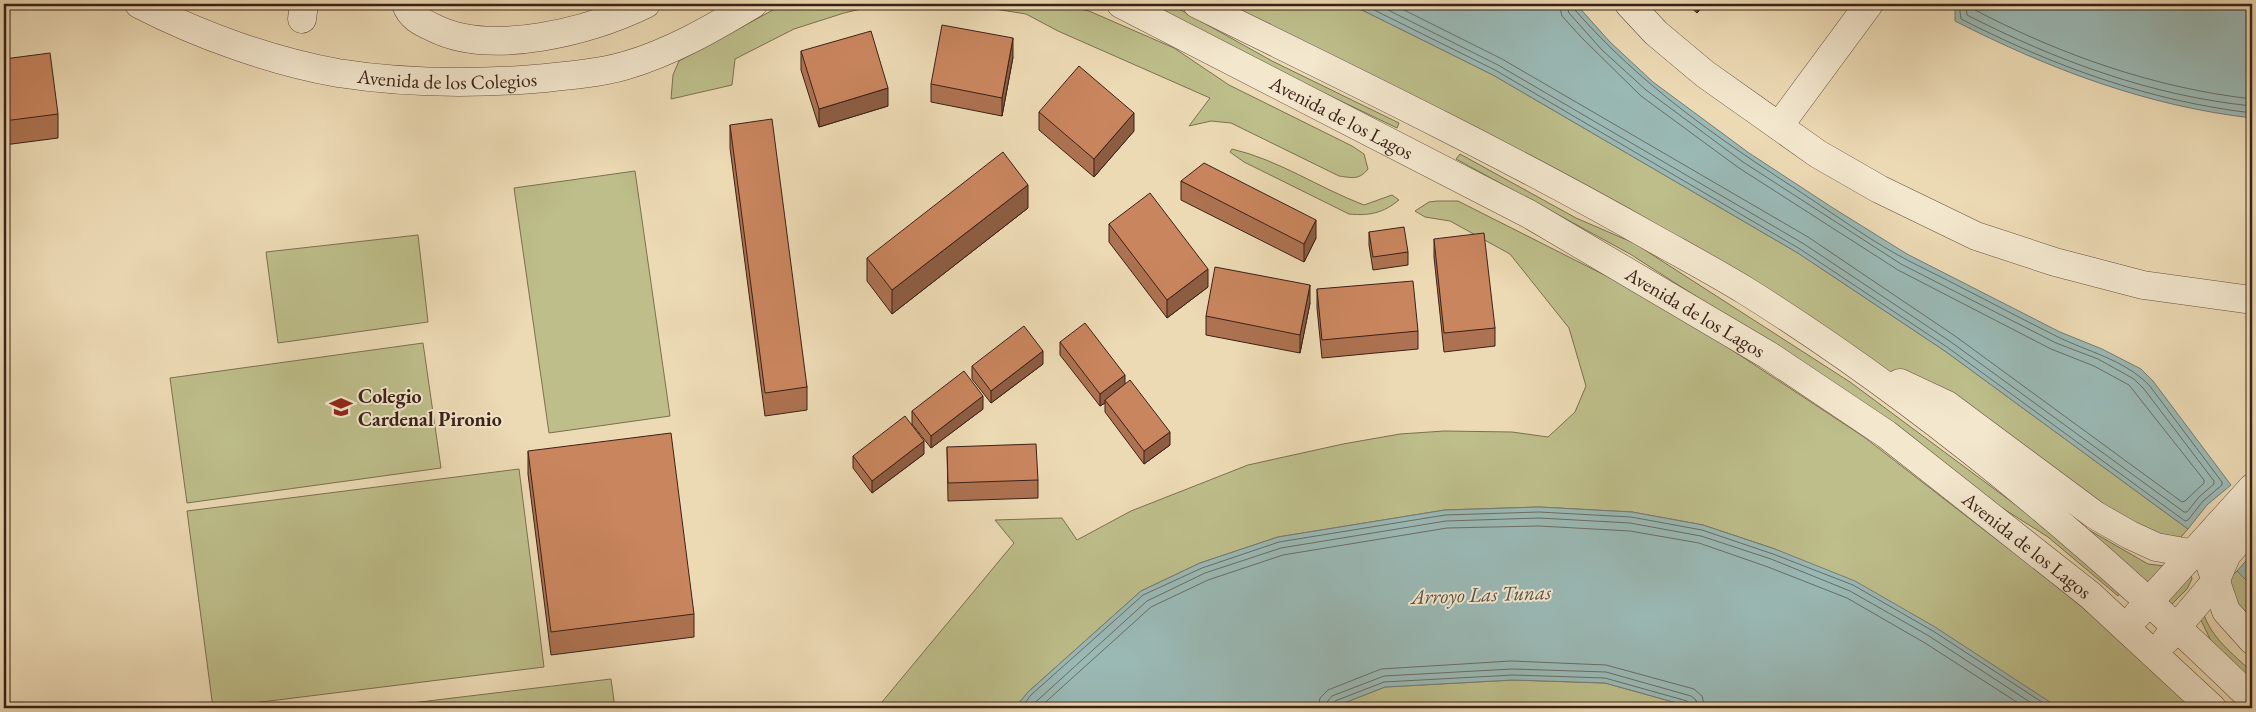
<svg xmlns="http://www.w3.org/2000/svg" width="2256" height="712" viewBox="0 0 2256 712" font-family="'EB Garamond',serif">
<rect width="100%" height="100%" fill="#ecdab4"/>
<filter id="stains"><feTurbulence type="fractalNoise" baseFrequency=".004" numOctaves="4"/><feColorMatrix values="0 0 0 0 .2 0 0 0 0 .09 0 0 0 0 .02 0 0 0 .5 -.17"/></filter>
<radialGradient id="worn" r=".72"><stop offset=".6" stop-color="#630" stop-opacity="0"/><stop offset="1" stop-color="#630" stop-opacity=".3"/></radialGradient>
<g fill="#bdbe8a" stroke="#7c7050">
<path d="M784,4h98l-38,9 -50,16 -59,30 -3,26 -61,14 2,-24 6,-14z"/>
<path d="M963,4h95l31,7 85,37 55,37 123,61 12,8 4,15c-9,11 -15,9 -29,7l-108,-53 -20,-2 -22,5 21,-28 -152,-67 -32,-17z"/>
<path d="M1139,4h31l102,57 127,62 -2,5z"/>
<path d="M1225,4h125l143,71 305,178 147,98 243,178 -14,16 -13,-1 -305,-189z"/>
<path d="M1232,149c47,11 87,39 132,56l28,-10 7,5c-16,13 -29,16 -50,14l-105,-52 -14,-10z"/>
<path d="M1460,154l116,64 58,25 216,139 174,129 97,81 -3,4 -70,-59 -60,-38 -143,-107 -215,-138 -174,-95z"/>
<path d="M635,171l35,245 -121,17 -35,-245z"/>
<path d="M1437,201h21l204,103 202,133 172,133 61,49 101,89h-139l-284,-159 -72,-24 -71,-13 -93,-5 -94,3 -167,27 -78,26 -59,28 -113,101 -13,16h-138l137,-165 -19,-23 67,-2 15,22 54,-29 117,-46 95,-21 57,-10 44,-3 68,1 36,5 27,-25 11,-26 -17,-58 -59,-74 -60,-33 -25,-4 -10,-6 14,-9z"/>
<path d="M418,235l10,87 -150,21 -12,-91z"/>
<path d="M423,343l18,125 -254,35 -17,-125z"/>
<path d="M519,469l25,198 -331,41 -26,-197z"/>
<path d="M2063,515l85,49 17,2 -15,18z"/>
<path d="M2237,571l15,15v45l-12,-12 -13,-39z"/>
<path d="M2191,575l1,4 -5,10 -15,15h-4l-1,-5z"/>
<path d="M2203,612c8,26 30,42 49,60v10l-41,-41 -12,-25z"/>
<path d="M611,679l4,29h-245z"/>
<path d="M1513,680l92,3 90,25h-364l54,-21z"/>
</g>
<g fill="#9ab9b5" stroke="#747c76">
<path d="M1350,4h226l34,38 43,40 96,71 84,55 74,46 153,78 42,17 39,20 12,12 78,104 -24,20 -19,24 -243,-178 -147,-98 -305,-178z"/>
<path d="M1955,4h297v114c-105,-12 -203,-49 -297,-97z"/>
<path d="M1539,507l93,5 71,13 72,24 80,32 80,46 124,81h-364l-90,-25 -92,-3 -128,7 -54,21h-316l13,-16 113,-101 59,-28 78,-26 167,-27z"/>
<path d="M2252,554v32l-15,-15z"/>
</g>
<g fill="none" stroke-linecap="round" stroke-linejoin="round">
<g stroke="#6a6d66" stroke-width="1">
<path d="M1362,4l133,66 305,179 147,98 238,174 3,-1 15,-19 19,-16v-3l-73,-97c-26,-26 -61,-33 -93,-49 -48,-24 -96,-50 -145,-74 -37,-19 -73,-45 -109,-69 -86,-56 -159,-106 -228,-184l-1,-5"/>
<path d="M1376,4l122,61 306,179 147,98 233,170h3l12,-15 15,-13v-3l-70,-92 -10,-10 -36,-20 -42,-16 -155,-79 -158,-102 -97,-72 -44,-40 -33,-37 -3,-9"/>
<path d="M1392,4l110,55 306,178 147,99 227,166 3,-1 19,-18v-3l-75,-95 -35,-19 -43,-17 -153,-79 -159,-102 -98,-72 -60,-59 -19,-21 -3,-12"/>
<path d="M1959,4l2,15c92,47 188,82 291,94"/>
<path d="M1966,4l1,11c90,46 185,81 285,91"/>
<path d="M1973,4l2,6c86,45 180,78 277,89"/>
<path d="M1021,708l10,-13 112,-100 59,-27 77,-26 166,-27 94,-3 92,5 71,13 71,24 80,31 80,46 118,77"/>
<path d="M1029,708l118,-107 58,-28 76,-25 165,-27 93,-3 91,5 71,13 70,23 79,32 79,45 110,72"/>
<path d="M1039,708l112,-101 57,-27 75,-25 164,-27 92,-2 91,5 69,12 69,24 79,31 78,45 101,65"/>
<path d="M1318,708l2,-10 8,-8 53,-21 130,-8 95,4 88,24 8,7 3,12"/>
<path d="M1326,708l1,-6 5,-6 52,-20 128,-7 94,3 85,24 5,4 2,8"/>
<path d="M1332,708l3,-7 49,-19 129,-7 92,3 82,23 5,7"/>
</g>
<defs>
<g id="minor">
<path id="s1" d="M139,4c60,31 132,57 199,69 64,10 132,11 196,6 30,-3 61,-5 90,-13 46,-13 89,-38 129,-62"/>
<path d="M406,4c4,13 15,18 28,24 58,29 156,3 212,-24"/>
<path id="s2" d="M1121,4l408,210 239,141 118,79 204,161 122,113"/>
<path d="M1197,4c153,75 306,149 454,233 32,18 64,35 95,54 184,115 351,257 506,408"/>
<path d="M1629,4l27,29 49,41 113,80 61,35 97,47 79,26 88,23 109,15"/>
<path d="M302,19l2,-15"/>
<path d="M1779,126l90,-122"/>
<path d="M1900,383l47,22 148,110 35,20 26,12 45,8 8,6 17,50 26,29"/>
<path d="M2137,615l115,-127"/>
<path d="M2166,640l49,-58 12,-28 25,-27"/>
</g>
</defs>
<use href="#minor" stroke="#674f3e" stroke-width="29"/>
<use href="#minor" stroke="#f3e7ce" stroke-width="28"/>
</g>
<g fill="#ad7251" stroke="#3b2117">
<path d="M1687,4h18l-8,9z"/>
<path d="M801,51l87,55 -69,21 -18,-57z"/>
<path d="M1013,57l-11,59 -71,-14v-18z"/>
<path d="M4,59l54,55v24l-54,7z"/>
<path d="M1039,112l95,19 -40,46 -55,-47z"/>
<path d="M730,125l77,262v23l-42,6 -35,-268z"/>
<path d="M1181,181l135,57 -12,24 -123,-62z"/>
<path d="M1028,208l-136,106 -25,-33v-23z"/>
<path d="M1109,224l99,63 -41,31 -58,-76z"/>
<path d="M1369,232l39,20v13l-35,5 -4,-25z"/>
<path d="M1434,239l61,89v18l-51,6 -10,-95z"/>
<path d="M1317,289l101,42v18l-96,9 -5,-50z"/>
<path d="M1310,303l-10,50 -94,-18v-19z"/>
<path d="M1060,342l65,42 45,61 -26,19 -39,-52v-9l-5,3 -40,-51z"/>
<path d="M1043,364l-52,39 -19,-24v-13z"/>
<path d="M983,409l-52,39 -19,-24v-13z"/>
<path d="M947,447l91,33v18l-90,3z"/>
<path d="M528,451l166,163v23l-143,18 -23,-181z"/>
<path d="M924,454l-52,39 -19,-25v-12z"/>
</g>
<g fill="#8d5d42" stroke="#3b2117">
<path d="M1697,4h8l-8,9z"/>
<path d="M1013,38v19l-11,59v-18z"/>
<path d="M888,88v18l-69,21v-18z"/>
<path d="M1134,113v18l-40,46v-18z"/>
<path d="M1028,185v23l-136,106v-24z"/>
<path d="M1316,220v18l-12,24v-18z"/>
<path d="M1208,269v18l-41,31v-18z"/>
<path d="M1310,285v18l-10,50v-18z"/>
<path d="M1043,351v13l-52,39v-12z"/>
<path d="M1125,375v12l-20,13v3l-5,3v-12z"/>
<path d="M983,396v13l-52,39v-12z"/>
<path d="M1170,432v13l-26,19v-13z"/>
<path d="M924,441v13l-52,39v-12z"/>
</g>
<g fill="#c9855e" stroke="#3b2117">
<path d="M942,25l71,13 -11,60 -71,-14z"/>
<path d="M871,31l17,57 -69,21 -18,-58z"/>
<path d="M50,53l8,61 -54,7v-62z"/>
<path d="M1079,66l55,47 -40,46 -55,-47z"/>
<path d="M772,119l35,268 -42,6 -35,-268z"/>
<path d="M1003,152l25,33 -136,105 -25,-32z"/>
<path d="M1204,163l112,57 -12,24 -123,-63z"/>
<path d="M1150,193l58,76 -41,31 -58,-76z"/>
<path d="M1404,227l4,25 -35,5 -4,-25z"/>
<path d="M1484,233l11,95 -51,5 -10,-94z"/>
<path d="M1215,267l95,18 -10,50 -94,-19z"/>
<path d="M1413,281l5,50 -96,9 -5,-51z"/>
<path d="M1085,323l40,52 -25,19 -40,-52z"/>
<path d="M1024,326l19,25 -52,40 -19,-25z"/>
<path d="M964,371l19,25 -52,40 -19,-25z"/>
<path d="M1130,380l40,52 -26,19 -39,-51z"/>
<path d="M905,416l19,25 -52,40 -19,-25z"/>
<path d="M671,433l23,181 -143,18 -23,-181z"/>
<path d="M1036,444l2,36 -90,3 -1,-36z"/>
<path d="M126,705v3h-23z"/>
</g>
<defs>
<symbol id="school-bare" viewBox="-9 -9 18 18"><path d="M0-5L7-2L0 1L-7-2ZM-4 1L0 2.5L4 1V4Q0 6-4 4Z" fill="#8f2418" stroke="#f3e7ce" stroke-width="2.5" paint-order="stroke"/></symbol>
</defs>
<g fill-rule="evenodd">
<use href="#school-bare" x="325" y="391" width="32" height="32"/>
</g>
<g text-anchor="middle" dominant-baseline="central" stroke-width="4" stroke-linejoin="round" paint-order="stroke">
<g font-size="20" fill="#3b2117" stroke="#f3e7ce">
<text stroke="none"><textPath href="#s1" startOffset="321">Avenida de los Colegios</textPath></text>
<text stroke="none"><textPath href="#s2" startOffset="248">Avenida de los Lagos</textPath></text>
<text stroke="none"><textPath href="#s2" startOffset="652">Avenida de los Lagos</textPath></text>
<text stroke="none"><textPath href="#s2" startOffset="1058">Avenida de los Lagos</textPath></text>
</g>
<g font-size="20" font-weight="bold" fill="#3b2117" stroke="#f3e7ce" text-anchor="start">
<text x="358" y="396">Colegio<tspan x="358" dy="23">Cardenal Pironio</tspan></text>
</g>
<g font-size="21" font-style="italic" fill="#584f46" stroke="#f3e7ce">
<text transform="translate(1481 594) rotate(-2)">Arroyo Las Tunas</text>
</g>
</g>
<rect width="2256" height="712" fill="none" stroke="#ecdab4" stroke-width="20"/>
<rect x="5" y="5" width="2246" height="702" fill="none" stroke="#3b2117" stroke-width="2.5"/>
<rect x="10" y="10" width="2236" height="692" fill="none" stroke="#3b2117"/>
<rect width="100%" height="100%" filter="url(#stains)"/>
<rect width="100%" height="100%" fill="url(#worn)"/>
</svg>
